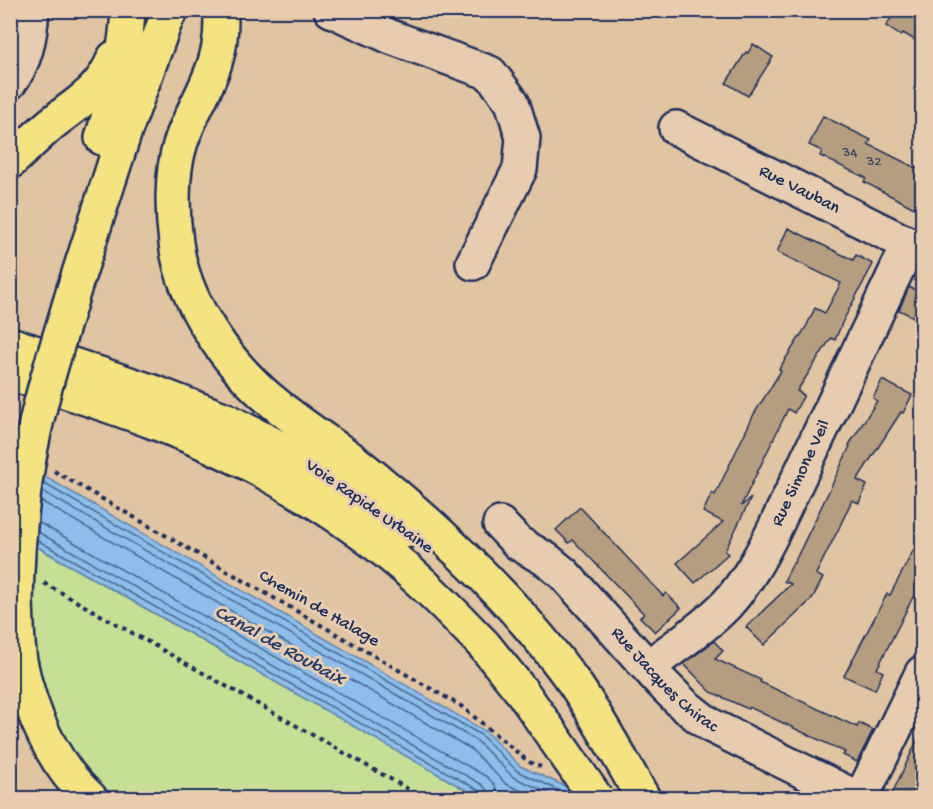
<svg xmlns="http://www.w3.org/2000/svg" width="933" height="809" viewBox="0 0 933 809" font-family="'Gochi Hand',sans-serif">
<rect width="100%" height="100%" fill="#e1c4a2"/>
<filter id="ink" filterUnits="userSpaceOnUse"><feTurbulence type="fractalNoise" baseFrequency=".0167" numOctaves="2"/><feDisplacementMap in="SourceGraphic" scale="12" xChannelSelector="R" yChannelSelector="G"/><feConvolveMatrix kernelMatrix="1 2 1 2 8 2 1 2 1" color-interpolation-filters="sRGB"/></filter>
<g filter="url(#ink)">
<path fill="#c6df95" stroke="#70877a" stroke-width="1.5" d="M37,547l443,251h-369l-11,-9 -27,-30 -19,-34 -17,-50 -5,-67z"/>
<path fill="#8dbde8" stroke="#5f84b1" stroke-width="1.5" d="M11,457l474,274 35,35 72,32h-112l-469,-266z"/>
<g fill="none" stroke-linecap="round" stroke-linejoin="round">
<g stroke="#496895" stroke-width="1.5">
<path d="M43,483l438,252 36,36 56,26"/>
<path d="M42,491l435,250 36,36 46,21"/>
<path d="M41,501l430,248 35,35 31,14"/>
<path d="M38,522l449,255 8,8 3,13"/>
<path d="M38,532l443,252 6,6 2,8"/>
<path d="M37,540l441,250 3,4v4"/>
</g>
</g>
<g fill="#b59d7f" stroke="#1b2f5e" stroke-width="1.5">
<path d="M896,10h26v34l-19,-11 -2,3 -15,-10z"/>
<path d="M753,44l20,13 -25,39 -22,-13 20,-31 2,1z"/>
<path d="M823,116l48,24 -3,4 54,27v41l-58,-30 2,-4 -46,-22 2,-5 -13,-6z"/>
<path d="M788,228l65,32 3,-5 17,9 -30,57 -8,19 -4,-2 -34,53 7,4 -10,18 -6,-4 -47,97 10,-8 -26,53 3,3 -33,29 -18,-20 46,-41 -20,-10 9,-19 3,2 39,-81 27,-43 -2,-2 27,-42 9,-19 10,5 16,-30 -64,-31z"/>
<path d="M909,287l13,6v28l-23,-11z"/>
<path d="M882,380l30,15 -9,18 -2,-1 -44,68 10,5 -8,18 -7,-3 -13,28 -23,46 7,4 -11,21 -48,46 -18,-18 45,-43 -7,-3 9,-18h1l36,-74 20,-43 -1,-1 28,-44 -4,-3z"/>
<path d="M580,507l83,89 3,-3 15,15 -26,24 -15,-15 4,-3 -71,-74 -4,3 -13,-13z"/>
<path d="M922,534v54l-5,11 -4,-2 -36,72 6,3 -8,18 -31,-14 43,-82 3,1z"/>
<path d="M714,641l9,10 -8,8 46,21 -1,2 97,45 2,-4 14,7 -16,32 -14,-7 2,-3 -96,-45 -1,2 -37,-17 -27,-28z"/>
<path d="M922,730v68h-32z"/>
</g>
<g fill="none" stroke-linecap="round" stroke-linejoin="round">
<defs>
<g id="minor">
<path d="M331,10l60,27 99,36 22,29 11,36 -3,31 -47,94"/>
<path d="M10,82c16,-21 20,-46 22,-72"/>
<path id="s1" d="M676,128l246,123"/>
<path id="s2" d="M500,524l18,19 29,17 17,14 97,108 23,23 19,15 9,6 145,72"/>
<path id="s3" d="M648,667c26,-20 56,-39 79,-63 20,-22 34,-48 47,-74l135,-286"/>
<path d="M861,798l61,-125"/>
</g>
<g id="highway">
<path d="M221,10c0,17 0,33 -5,49 -8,30 -27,56 -36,86 -9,29 -8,68 -4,98 8,62 54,125 102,163 23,19 48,35 72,52 40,31 79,65 115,100 40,39 78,81 110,126 25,37 46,76 68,114"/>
<path d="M102,138c13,-41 24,-84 26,-128"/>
<path d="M10,162c14,-13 27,-26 41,-38 27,-22 50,-32 63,-66"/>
<path d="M74,289l51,-158 41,-112 5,-9"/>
<path d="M10,344l143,48 73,28 75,39 60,39 44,33"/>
<path d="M10,373c88,29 177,56 258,101 51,28 102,62 145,101 25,22 48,46 71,70"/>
<path d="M16,602c1,19 1,40 4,59 10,51 32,102 70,137"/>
</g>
</defs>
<use href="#minor" stroke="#1b2f5e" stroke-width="38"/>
<use href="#highway" stroke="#1b2f5e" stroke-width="38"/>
<g stroke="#1b2f5e" stroke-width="4" stroke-dasharray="4.5 4.5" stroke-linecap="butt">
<path d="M54,471l407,235 68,56 12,5"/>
<path d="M44,583l380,215"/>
</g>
<use href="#minor" stroke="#e8ccaf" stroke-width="33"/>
<use href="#highway" stroke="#f5e382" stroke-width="33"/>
<defs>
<g id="highway-bridge">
<path d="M16,602c1,-52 5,-104 15,-155 10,-53 28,-106 43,-158"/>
<path d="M484,645l39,48 73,105"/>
</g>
</defs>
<use href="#highway-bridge" stroke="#1b2f5e" stroke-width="38" stroke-linecap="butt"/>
<use href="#highway-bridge" stroke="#f5e382" stroke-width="33"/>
</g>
</g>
<g text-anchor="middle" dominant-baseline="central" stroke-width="6" stroke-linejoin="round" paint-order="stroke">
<g font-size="15" fill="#424a66">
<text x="850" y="153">34</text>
<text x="874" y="162">32</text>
</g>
<g font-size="18" fill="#1b2f5e" stroke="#e8ccaf">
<text stroke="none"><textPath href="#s1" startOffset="138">Rue Vauban</textPath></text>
<text stroke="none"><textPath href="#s3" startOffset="252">Rue Simone Veil</textPath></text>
<text transform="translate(369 507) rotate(35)">Voie Rapide Urbaine</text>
<text transform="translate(319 609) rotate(30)">Chemin de Halage</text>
<text stroke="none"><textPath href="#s2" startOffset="228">Rue Jacques Chirac</textPath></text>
</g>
<g font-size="20" font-style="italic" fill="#263d6c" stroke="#e8ccaf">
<text transform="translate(279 647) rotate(29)">Canal de Roubaix</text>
</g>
</g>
<rect width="933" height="809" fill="none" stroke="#e8ccaf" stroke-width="36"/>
<rect x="18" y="18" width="897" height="773" fill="none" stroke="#1b2f5e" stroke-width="2" filter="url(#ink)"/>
</svg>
